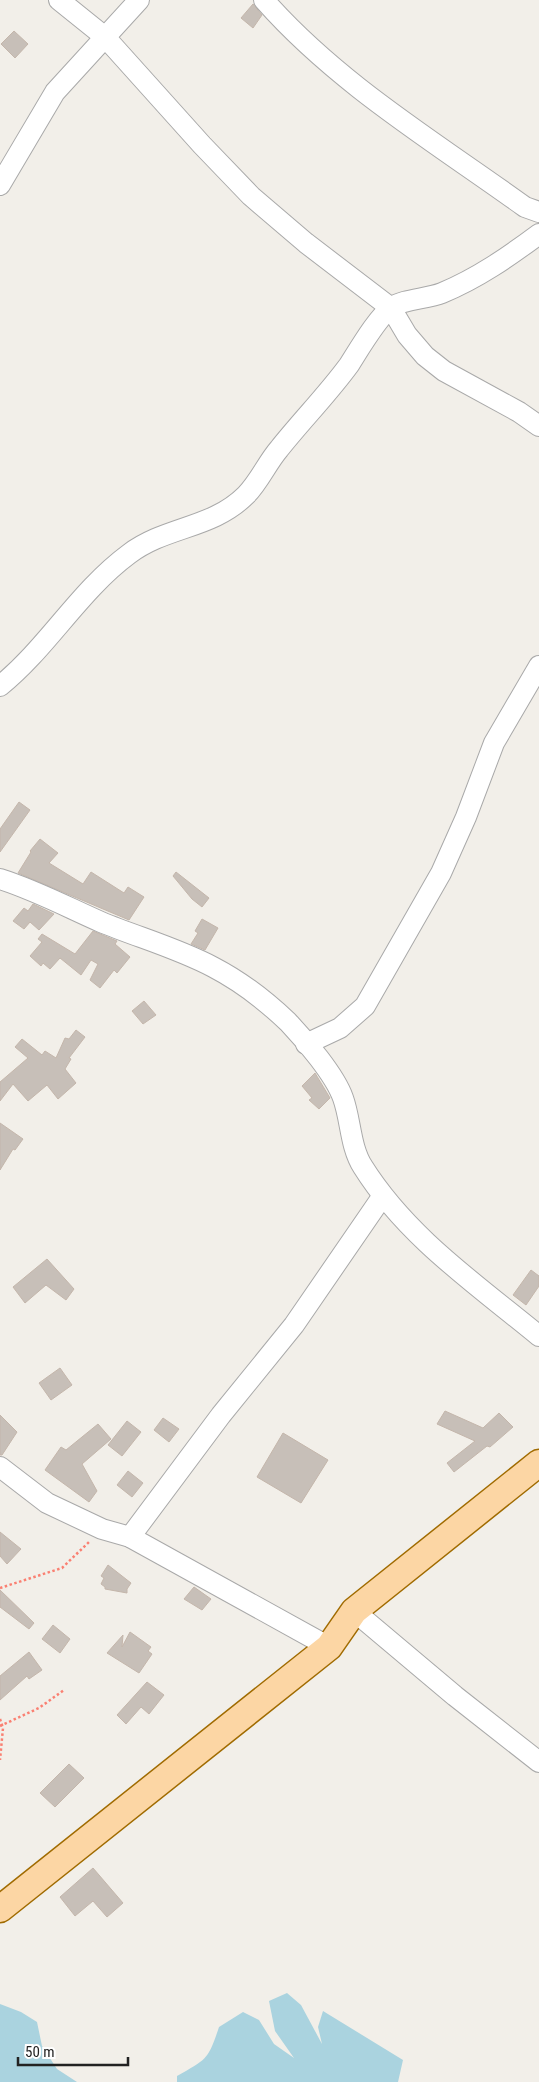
<svg xmlns="http://www.w3.org/2000/svg" width="539" height="2082" viewBox="0 0 539 2082" font-family="'Roboto Condensed',sans-serif">
<rect width="100%" height="100%" fill="#f2efe9"/>
<g fill="#aad3df">
<path d="M287,1993l14,12 21,39 -4,-17 5,-16 80,49 -5,22h-221v-6c30,-17 31,-16 42,-49l24,-15 16,8 15,24 20,14 -19,-27 -6,-30z"/>
<path d="M0,2004l21,8 16,10 5,24 15,23 20,13h-77z"/>
</g>
<g fill="#c7bfb8" stroke="#c4b6ab">
<path d="M253,4l9,11 -9,13 -12,-10z"/>
<path d="M14,31l14,13 -13,14 -14,-14z"/>
<path d="M19,802l11,8 -30,42v-23z"/>
<path d="M40,839l18,14 -9,10 34,21 8,-12 33,21 4,-6 16,10 -15,23 -111,-47 13,-21 -1,-1z"/>
<path d="M176,872l33,26 -7,9 -10,-8 -19,-23z"/>
<path d="M33,904l21,10 -15,16 -9,-8 -6,7 -11,-8 11,-13 4,3z"/>
<path d="M202,919l16,9 -13,22 -14,-6 7,-11 -3,-2z"/>
<path d="M93,931l24,10 -2,3 15,13 -13,16 -3,-3 -14,18 -10,-8 8,-16 -7,-4 -10,15 -21,-17 -10,11 -7,-6 -2,3 -11,-10 12,-14 -4,-3 4,-5 33,20z"/>
<path d="M144,1001l12,14 -13,9 -11,-13z"/>
<path d="M76,1030l9,7 -16,21 2,1 -6,10 11,14 -18,16 -11,-14 -19,16 -15,-17 -13,17v-19l28,-24 -13,-11 7,-8 20,16 3,-4 11,7 9,-20 4,1z"/>
<path d="M315,1073l15,25 -11,11 -10,-9 3,-2 -10,-12z"/>
<path d="M0,1123l23,16 -8,11 -2,-1 -13,21z"/>
<path d="M47,1259l27,30 -8,11 -20,-15 -21,18 -12,-16z"/>
<path d="M531,1270l8,6v10l-13,19 -13,-10z"/>
<path d="M60,1368l12,17 -21,15 -12,-17z"/>
<path d="M445,1411l38,17 16,-15 14,14 -23,20 -3,-1 -33,26 -7,-9 28,-22 -38,-17z"/>
<path d="M0,1415l17,17 -15,23h-2z"/>
<path d="M163,1418l16,11 -10,13 -15,-12z"/>
<path d="M127,1421l14,11 -19,24 -14,-11z"/>
<path d="M98,1424l13,15 -29,25 15,27 -8,11 -44,-32 16,-23 5,3z"/>
<path d="M283,1433l45,27 -27,43 -44,-26z"/>
<path d="M128,1471l15,12 -11,14 -15,-12z"/>
<path d="M0,1532l21,17 -14,15 -7,-8z"/>
<path d="M108,1565l23,18 -4,6v4l-22,-4v-2l-4,-3 3,-6 -3,-2z"/>
<path d="M194,1587l17,12 -9,11 -18,-11z"/>
<path d="M0,1590l34,33 -5,6 -29,-22z"/>
<path d="M53,1625l17,14 -10,14 -18,-14z"/>
<path d="M130,1632l21,15 -3,4 4,3 -13,19 -32,-20 16,-18 -1,12z"/>
<path d="M29,1652l13,18 -13,9 -2,-3 -27,24v-24z"/>
<path d="M147,1682l17,13 -15,19 -8,-7 -15,17 -9,-9z"/>
<path d="M69,1764l15,14 -29,29 -15,-14z"/>
<path d="M93,1868l30,35 -16,14 -14,-16 -18,15 -15,-19z"/>
</g>
<g fill="none" stroke-linecap="round" stroke-linejoin="round">
<defs>
<g id="minor">
<path d="M59,0l46,37 97,108 49,51 55,47 85,65 16,27 18,21 19,15 75,41 20,14"/>
<path d="M264,0c74,84 171,142 261,207l14,5"/>
<path d="M0,185l55,-93 84,-92"/>
<path d="M0,686c48,-39 79,-95 129,-132 37,-28 83,-25 117,-59 13,-13 21,-32 33,-46 23,-29 48,-54 70,-84 9,-14 30,-50 43,-58 12,-8 35,-8 50,-14 36,-15 66,-36 97,-59"/>
<path d="M0,879c35,11 67,28 101,43 36,15 76,26 112,45 27,14 53,34 75,55 17,18 47,53 55,76 8,22 7,49 20,69 44,70 113,117 176,169"/>
<path d="M306,1044l34,-16 25,-22 76,-133 25,-56 28,-74 45,-77"/>
<path d="M0,1467l47,36 55,26 28,8 199,110"/>
<path d="M130,1537l91,-122 73,-90 88,-128"/>
<path d="M354,1611l101,85 84,66"/>
</g>
<path id="major" d="M0,1909l329,-262 25,-36 185,-148"/>
</defs>
<use href="#minor" stroke="#a9a9a9" stroke-width="22"/>
<use href="#major" stroke="#a06b00" stroke-width="29"/>
<g stroke="#fa8072" stroke-width="2.5" stroke-dasharray="2.5 2.5" stroke-linecap="butt">
<path d="M0,1588l62,-20 27,-26"/>
<path d="M0,1719l3,9 -3,32"/>
<path d="M0,1726l39,-18 25,-18"/>
</g>
<use href="#minor" stroke="#fff" stroke-width="20"/>
<use href="#major" stroke="#fcd6a4" stroke-width="26"/>
</g>
<path d="M18 2057v8h110v-8" fill="none" stroke="#222222" stroke-width="2.5"/>
<text x="25" y="2057" font-size="15" fill="#222222" stroke="#ffffff" stroke-width="4" paint-order="stroke">50 m</text>
</svg>
